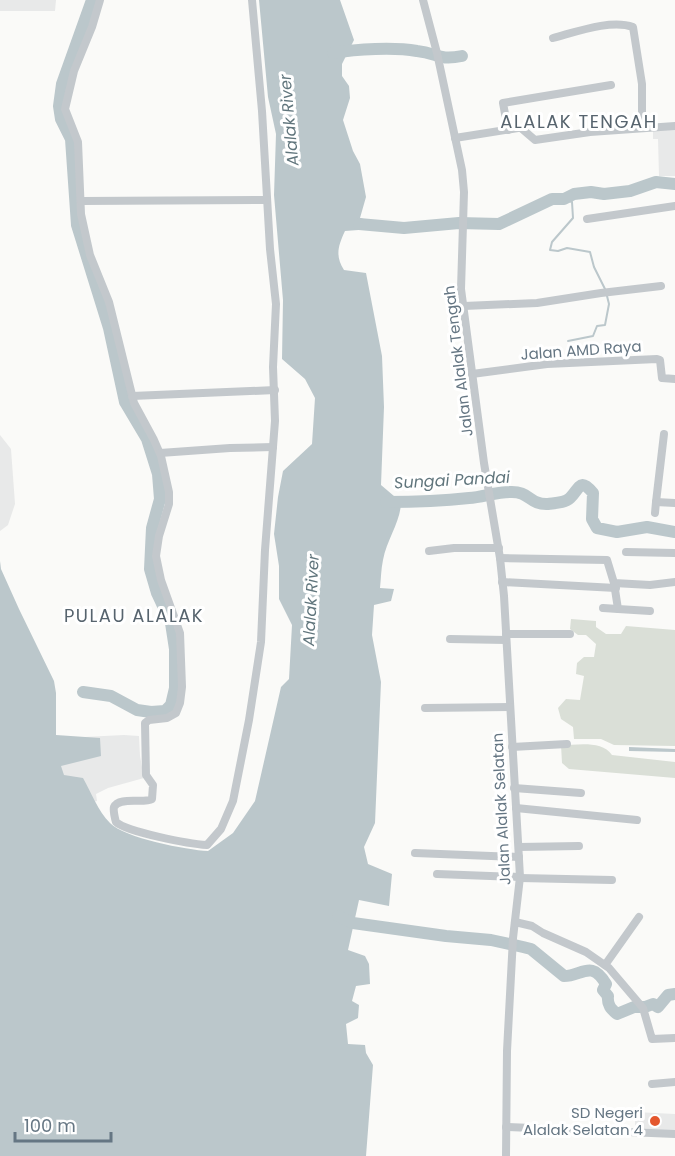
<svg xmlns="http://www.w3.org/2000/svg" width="675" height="1156" viewBox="0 0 675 1156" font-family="Poppins,sans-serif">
<rect width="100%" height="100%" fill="#fafaf8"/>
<g fill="#e8e9e9">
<path d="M0,0h56l-1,11h-55z"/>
<path d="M675,126v50h-16l-1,-37h-5v-12z"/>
<path d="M0,435l11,14 4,55 -7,21 -8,6z"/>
<path d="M124,735l15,1 1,20 4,22 -36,10 -12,6 1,7 -8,2 -27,-21 -3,-17 25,-28z"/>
<path d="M635,1112l40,2v17l-40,-3z"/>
</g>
<g fill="#dadfd7">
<path d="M571,619l25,2v6l10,7h15l5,-8 49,4v116l-61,-1 -13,-6h-27l-1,-12 -12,-8 -3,-11 8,-9 14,1 4,-24 -8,-2 1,-11 7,-6h10l2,-13 -10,-9h-8l-8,-6z"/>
<path d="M561,745c17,0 41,-5 51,10l63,7v16l-106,-9 -7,-6z"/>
</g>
<g fill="#bbc7cb">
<path d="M259,0h81l14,40 -12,24v12l7,10 1,12 -7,22 10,31 7,13 6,33 -6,21 14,4 -2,7 -27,2c-7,15 -10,25 -1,39l22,3 16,83 2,51 -3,78 20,17c0,19 -14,37 -18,58 -2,9 -2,19 -3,28l14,1 -3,12 -17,4 -2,30 9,47 -6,141 -11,24 4,17 24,10 -3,32 -30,-6 -11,50 17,6 4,8 1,20 -14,2 -4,15 7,4 -1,13 -12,6 2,20 17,1 1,8 7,12 -7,91h-366v-595l1,8 18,40 35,72 2,12v42l44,3 1,18 -40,10 3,9 19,3c8,14 15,33 27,45 14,15 77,27 98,28l25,-18 22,-32 26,-114 8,-8 3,-54 -13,-26v-33l-5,-32 4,-37 5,-26 29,-27 3,-46 -10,-19 -23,-20 1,-59 -9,-105 2,-61 -8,-37z"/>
<path d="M629,747l46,2v3l-46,-1z"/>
</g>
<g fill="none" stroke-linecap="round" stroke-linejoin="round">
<g stroke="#bbc7cb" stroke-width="2">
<path d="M564,199l8,3 1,16 -21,24 -2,8 8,1 9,-3 23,4 4,15 12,24"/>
<path d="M568,341l25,-5 4,-10 8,-1 4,-21 -2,-8"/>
</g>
<g stroke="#bbc7cb" stroke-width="12">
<path d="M333,53c24,-4 61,-6 84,-2 21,2 21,10 45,5"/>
<path d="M359,224l45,4 55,-5 40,1 53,-25h12l10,-5 17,-2 13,2 26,-3 26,-9 19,2"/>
<path d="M386,502c28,0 56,-1 83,-4 14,-1 27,-6 41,-6 20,-1 19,13 38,12 7,-1 17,-1 22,-6 10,-10 10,-21 23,-5l-1,26 5,9 20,4 30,-5 28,5"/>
<path d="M83,692l28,4 26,14 14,2 14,-1 6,-6 4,-17v-39l-4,-26 -14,-30 -7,-24 2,-41 8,-29 -2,-25 -11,-35 -22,-37 -16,-74 -32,-103 -6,-86 -10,-20 -2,-13 3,-22 30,-84"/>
<path d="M338,916l15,7 93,13 45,4 32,7 8,2 33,27c18,0 27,-17 42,8l-3,6 5,6c-1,9 3,13 9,18l17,-7h11l8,-3 5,3 10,-12 7,-1"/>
</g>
<g stroke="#c3c8cc" stroke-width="8">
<path d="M100,0l-8,27 -18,44 -9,38 13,33 3,72 9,41 19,47 25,101 20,37 7,16 8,36v12l-10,32 -3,20 5,24 19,53 2,54 -2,16 -4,10 -9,5 -18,2 -4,3 1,52 7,10 -1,14c-8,5 -33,-3 -38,8 -1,3 1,12 2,15 11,10 73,22 91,23l14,-16 12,-28 16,-81 12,-78 4,-92 10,-129 -2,-54 3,-63 -6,-55 -8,-138 -10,-111"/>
<path d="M423,0l14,53 25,117 2,22 -3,97 23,174 16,95 4,38 16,281 -7,61 -6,113 -1,105"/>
<path d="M553,38c23,-6 58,-19 80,-11l9,57v43"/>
<path d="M508,130l-5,-27 108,-18"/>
<path d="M455,138l63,-10h3l14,12 55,-8 85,-6"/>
<path d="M81,201l186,-1"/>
<path d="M587,219l88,-13"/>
<path d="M464,306l73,-3 64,-10 60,-7"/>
<path d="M472,374l75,-10 110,-5 3,1 2,18 13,1"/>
<path d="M132,396l143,-6"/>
<path d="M160,453l70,-5 43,-1"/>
<path d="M656,502l8,-68"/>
<path d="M655,513l1,-11 19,1"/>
<path d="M429,551l25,-3h45"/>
<path d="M626,552l49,1"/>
<path d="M500,558l107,2 7,23 36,2 25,-3"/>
<path d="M502,582l114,6"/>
<path d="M614,583l4,26 32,2"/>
<path d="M603,608l15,1"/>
<path d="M506,634h64"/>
<path d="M450,639l56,1"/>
<path d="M425,708l85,-1"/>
<path d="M512,747l55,-3"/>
<path d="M514,788l67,5"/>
<path d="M516,808l121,12"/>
<path d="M519,847l60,-1"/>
<path d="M415,853l104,4"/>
<path d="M437,874l83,3"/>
<path d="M520,878l92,2"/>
<path d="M515,922l17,4 11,7 43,19 23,16 34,40 9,31 23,-1"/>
<path d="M605,965l34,-48"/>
<path d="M652,1084l23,-2"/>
<path d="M506,1127l169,7"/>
</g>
</g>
<circle fill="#e4572e" stroke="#fff" stroke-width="2" cx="655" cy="1121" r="6"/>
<g text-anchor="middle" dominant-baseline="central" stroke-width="6" stroke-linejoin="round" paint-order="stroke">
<g font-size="15" fill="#657683" stroke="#fff">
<text transform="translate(581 350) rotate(-4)">Jalan AMD Raya</text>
<text transform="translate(458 361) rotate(-97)">Jalan Alalak Tengah</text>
<text transform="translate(501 809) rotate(-93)">Jalan Alalak Selatan</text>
</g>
<g font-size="15" fill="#657683" stroke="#fff" text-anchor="end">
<text x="643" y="1112">SD Negeri<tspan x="643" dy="17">Alalak Selatan 4</tspan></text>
</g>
<g font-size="16" font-style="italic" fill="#60757c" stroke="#fff">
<text transform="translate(289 120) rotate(-95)">Alalak River</text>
<text transform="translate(452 480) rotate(-3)">Sungai Pandai</text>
<text transform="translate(311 600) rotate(-87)">Alalak River</text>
</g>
<g font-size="18" letter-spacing="1.5" fill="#57646e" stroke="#fff">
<text x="579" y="121">ALALAK TENGAH</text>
<text x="134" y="615">PULAU ALALAK</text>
</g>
</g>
<path d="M15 1132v9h96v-9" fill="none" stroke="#657683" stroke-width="3"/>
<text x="24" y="1132" font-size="18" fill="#657683" stroke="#ffffff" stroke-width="4.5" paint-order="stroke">100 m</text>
</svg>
